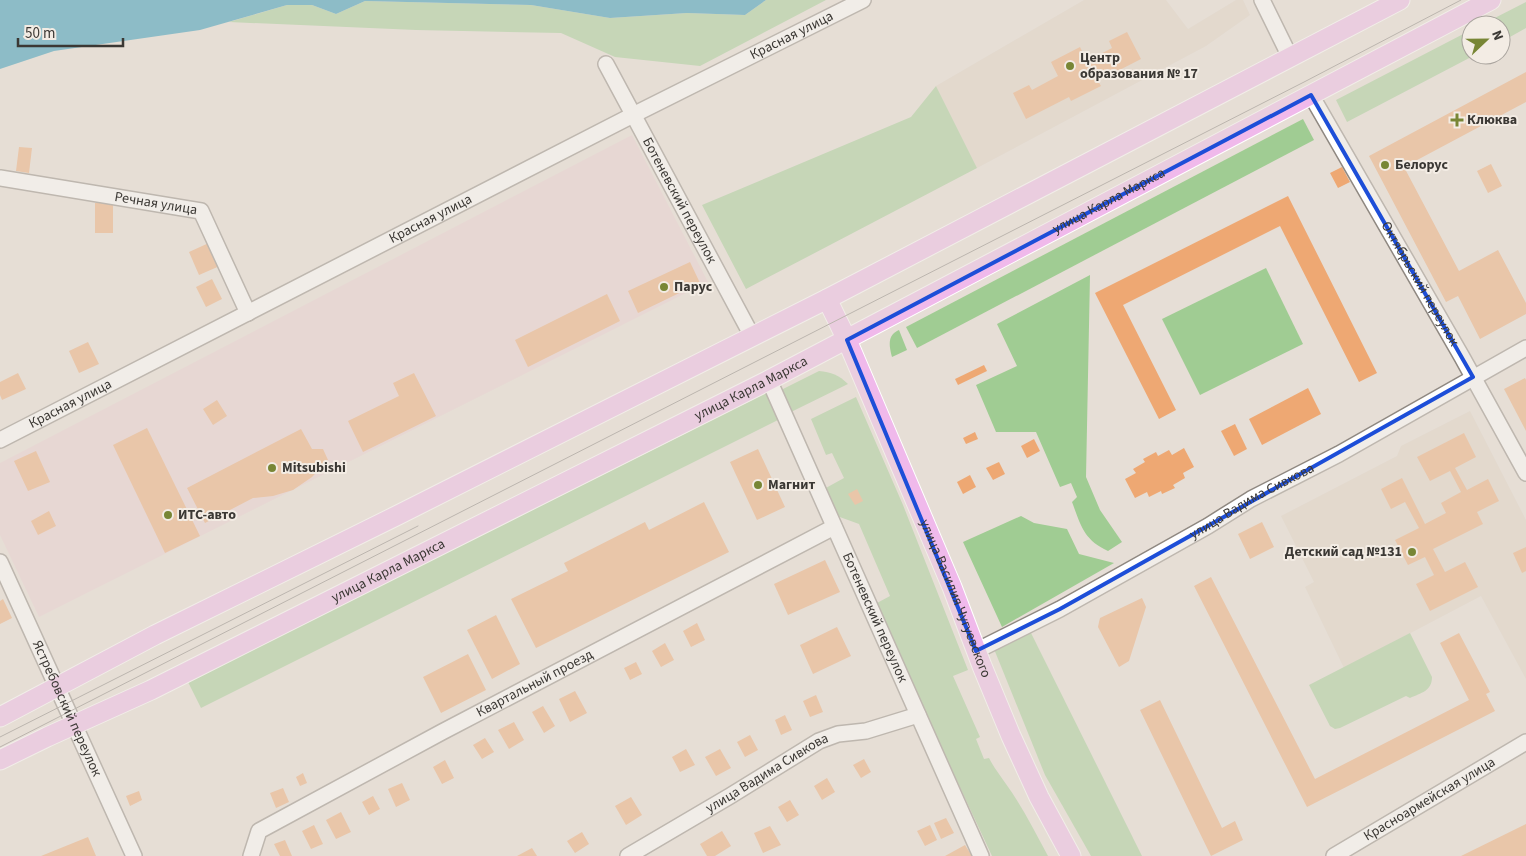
<svg xmlns="http://www.w3.org/2000/svg" width="1526" height="856" viewBox="0 0 1526 856" font-family="'Source Sans 3',sans-serif">
<rect width="100%" height="100%" fill="#e6ded6"/>
<path fill="#e9cfd0" d="M632,135l76,147 -669,335 -39,-82v-72z"/>
<g fill="#dfd2c4">
<path d="M1084,0h82l22,29 48,-29h7l7,15 -44,31 -229,122 -41,-82z"/>
<path d="M1470,411l56,109v159l-45,-83 -137,72 -39,-81 9,-5 -33,-66 116,-60 4,-10z"/>
</g>
<g fill="#a0cc93">
<path d="M766,0h60l-126,66 -85,-9 -54,-24 -145,-3 -187,-8 58,-17h25l24,9 29,-13 166,4 79,13 77,-5 58,2z"/>
<path d="M1526,2v26l-25,14v-17h-20z"/>
<path d="M1471,30v25h4l-128,67 -11,-22z"/>
<path d="M936,86l41,82 -231,121 -44,-84 209,-88z"/>
<path d="M1303,119l11,21 -397,208 -11,-21z"/>
<path d="M1266,268l37,76 -103,51 -38,-76z"/>
<path d="M1090,275l-4,202 14,33 22,32 -14,9c-24,-11 -27,-25 -36,-49l5,-5 -6,-14 -11,4 -24,-55h-40l-20,-47 41,-19 -20,-42z"/>
<path d="M899,330l8,20 -15,7c-3,-11 -5,-22 7,-27z"/>
<path d="M819,371c12,1 20,4 29,13l-59,29 -10,-22z"/>
<path d="M769,392l13,26 -581,290 -13,-26z"/>
<path d="M856,397l47,108 65,165 -15,6 27,61 -4,2 8,20 5,-1c5,10 11,17 17,26 16,22 29,48 42,72h-56l-78,-167 -37,-86 13,-7 -31,-72 -22,-8 -13,-27 20,-11 -12,-25 -6,2 -15,-36z"/>
<path d="M1021,516l13,7 33,6 12,25 35,9 -112,64 -39,-85z"/>
<path d="M1030,631l112,225h-51l-46,-81 -51,-126z"/>
<path d="M1410,633l22,44c0,14 -11,16 -22,21l-4,-2 -66,32 -5,1 -5,-3 -21,-41z"/>
</g>
<path fill="#2392b6" d="M0,0h766l-21,15 -58,-2 -77,5 -79,-13 -166,-4 -29,13 -24,-9h-25l-87,25 -146,21 -54,18z"/>
<g fill="#eea873">
<path d="M1127,32l14,27 -43,22 3,5 -30,15 -2,-4 -43,22 -13,-26 16,-8 3,5 26,-14 -7,-14 29,-15 7,14 25,-13 -3,-7z"/>
<path d="M1526,72v30l-122,65 55,104 39,-21 28,53v11l-46,25 -22,-43 -12,6 -77,-146z"/>
<path d="M19,147l13,1 -3,25 -13,-2z"/>
<path d="M1491,164l11,22 -14,7 -11,-22z"/>
<path d="M1342,167l8,15 -12,6 -8,-15z"/>
<path d="M1288,196l89,177 -18,9 -79,-156 -157,79 53,105 -17,9 -64,-126z"/>
<rect x="95" y="203" width="18" height="30"/>
<path d="M211,242l11,23 -23,10 -10,-23z"/>
<path d="M690,262l10,21 -62,30 -10,-22z"/>
<path d="M212,279l10,20 -16,8 -10,-20z"/>
<path d="M607,294l13,27 -92,46 -13,-27z"/>
<path d="M88,342l11,22 -20,9 -10,-22z"/>
<path d="M984,365l3,6 -29,14 -3,-6z"/>
<path d="M18,373l8,16 -24,11 -2,-5v-13z"/>
<path d="M414,373l22,43 -73,36 -15,-31 51,-25 -6,-13z"/>
<path d="M1525,378l1,2v51l-22,-42z"/>
<path d="M1308,388l13,26 -59,31 -13,-26z"/>
<path d="M217,400l10,16 -14,9 -10,-16z"/>
<path d="M1235,424l12,25 -13,7 -13,-25z"/>
<path d="M147,428l53,108 -35,17 -52,-108z"/>
<path d="M301,429l11,20h11l5,11 -16,17 -19,13 -20,6 -20,2 -48,25 -18,-35z"/>
<path d="M975,432l3,7 -12,5 -3,-6z"/>
<path d="M1464,433l12,24 -21,11 12,22 21,-11 11,22 -22,11 6,12 -50,25 12,23 20,-10 13,25 -48,24 -14,-27 18,-9 -9,-18 -17,8 -13,-25 24,-12 -14,-26 -14,7 -10,-20 21,-11 23,46 21,-11 -5,-10 20,-11 -11,-21 -20,10 -13,-24z"/>
<path d="M1034,439l6,12 -13,7 -6,-12z"/>
<path d="M1184,448l10,19 -11,6 2,5 -12,7 2,3 -13,6 -1,-3 -12,6 -2,-5 -12,6 -10,-19 11,-6 -3,-4 12,-7 -2,-3 13,-7 2,4 11,-6 3,5z"/>
<path d="M758,449l27,58 -28,13 -27,-58z"/>
<path d="M36,451l14,31 -22,9 -14,-30z"/>
<path d="M999,462l6,12 -12,6 -7,-12z"/>
<path d="M970,475l6,12 -13,7 -6,-12z"/>
<path d="M857,489l6,12 -8,4 -7,-11z"/>
<path d="M704,502l25,50 -193,96 -25,-49 57,-28 -4,-8 81,-41 4,8z"/>
<path d="M49,511l7,15 -18,9 -7,-14z"/>
<path d="M1262,522l12,25 -24,12 -12,-25z"/>
<path d="M1526,547v24l-4,2 -9,-20z"/>
<path d="M825,560l15,32 -52,23 -14,-31z"/>
<path d="M1211,577l104,202 154,-79 -29,-57 19,-10 31,59 -4,2 9,17 -188,96 -113,-221z"/>
<path d="M1142,598l4,9 -17,54 -10,6 -21,-40 1,-5 1,-4z"/>
<path d="M3,599l9,19 -12,6v-23z"/>
<path d="M496,615l24,49 -28,15 -25,-49z"/>
<path d="M697,623l8,17 -14,7 -8,-16z"/>
<path d="M837,627l14,29 -38,18 -13,-29z"/>
<path d="M665,643l9,17 -13,7 -9,-16z"/>
<path d="M468,654l18,36 -45,23 -18,-36z"/>
<path d="M636,662l6,12 -12,6 -6,-12z"/>
<path d="M575,691l12,22 -17,9 -11,-23z"/>
<path d="M816,695l7,17 -13,5 -7,-16z"/>
<path d="M1160,700l62,128 13,-7 8,19 -32,16 -71,-146z"/>
<path d="M543,706l12,20 -11,7 -12,-21z"/>
<path d="M785,715l7,15 -11,5 -6,-15z"/>
<path d="M514,722l10,18 -15,9 -11,-19z"/>
<path d="M750,735l8,15 -13,7 -8,-15z"/>
<path d="M485,738l9,14 -12,7 -9,-14z"/>
<path d="M686,749l9,16 -15,7 -8,-15z"/>
<path d="M720,749l11,19 -15,8 -11,-19z"/>
<path d="M864,759l7,13 -10,6 -8,-13z"/>
<path d="M445,760l9,18 -12,6 -9,-17z"/>
<path d="M303,773l4,10 -7,3 -4,-9z"/>
<path d="M827,778l8,14 -13,8 -8,-14z"/>
<path d="M402,783l8,17 -14,7 -8,-18z"/>
<path d="M283,788l6,14 -13,6 -6,-15z"/>
<path d="M139,791l3,9 -12,6 -4,-10z"/>
<path d="M373,796l7,13 -11,6 -7,-13z"/>
<path d="M631,797l11,18 -16,10 -11,-19z"/>
<path d="M790,800l9,15 -12,7 -9,-15z"/>
<path d="M341,812l10,20 -15,7 -10,-19z"/>
<path d="M946,818l8,15 -13,6 -7,-16z"/>
<path d="M1526,824v32h-65z"/>
<path d="M314,825l9,19 -12,5 -9,-18z"/>
<path d="M930,825l7,15 -12,6 -8,-15z"/>
<path d="M770,826l11,19 -18,8 -9,-20z"/>
<path d="M722,831l9,15 -16,10h-8l-7,-12z"/>
<path d="M582,832l7,12 -14,9 -8,-12z"/>
<path d="M88,837l8,19h-55z"/>
<path d="M285,840l7,16h-12l-6,-12z"/>
<path d="M965,845l7,11h-27z"/>
<path d="M532,848l5,8h-20z"/>
</g>
<g fill="none" stroke-linecap="round" stroke-linejoin="round">
<defs>
<g id="minor">
<path d="M1262,0l28,57"/>
<path id="s1" d="M606,64l146,272"/>
<path id="s2" d="M1311,95l151,262 64,116"/>
<path id="s3" d="M0,178l201,33 47,102"/>
<path id="s4" d="M769,380l212,476"/>
<path id="s5" d="M0,440l633,-325 230,-115"/>
<path id="s6" d="M0,562l134,294"/>
<path id="s7" d="M976,651l84,-42 148,-83 43,-27 88,-45 187,-106"/>
<path id="s8" d="M251,856l8,-25 183,-99 392,-205"/>
<path id="s9" d="M628,856l102,-60 89,-55 19,-7 28,-3 52,-16"/>
<path id="s10" d="M1334,856l192,-114"/>
</g>
<g id="major">
<path id="s11" d="M827,299l20,41 105,247 30,79 29,70 28,61 32,59"/>
<path d="M0,717l155,-82 243,-120 429,-216 573,-299"/>
<path id="s12" d="M0,760l47,-23 104,-47 618,-310 722,-380"/>
</g>
</defs>
<use href="#minor" stroke="#8f8881" stroke-width="18"/>
<use href="#major" stroke="#fff" stroke-width="21"/>
<use href="#minor" stroke="#fff" stroke-width="15"/>
<use href="#major" stroke="#f0b9eb" stroke-width="19"/>
<g stroke="#89837e" stroke-width="1">
<path d="M0,737l418,-211"/>
<path d="M0,747l1306,-666 155,-81"/>
</g>
</g>
<path d="M0 0H1526V856H0ZM1311,95l162,282 -413,232 -84,42 -129,-311z" fill="#e6ded6" fill-opacity=".55" fill-rule="evenodd"/>
<path fill="none" stroke="#1d4ed8" stroke-width="4" stroke-linejoin="round" d="M1311,95l162,282 -413,232 -84,42 -129,-311z"/>
<g fill="#788635" stroke="#f3ece4" stroke-width="2">
<circle cx="1070" cy="66" r="5"/>
<path d="M1454.5 112.5h5v5h5v5h-5v5h-5v-5h-5v-5h5z"/>
<circle cx="1385" cy="165" r="5"/>
<circle cx="664" cy="287" r="5"/>
<circle cx="272" cy="468" r="5"/>
<circle cx="758" cy="485" r="5"/>
<circle cx="168" cy="515" r="5"/>
<circle cx="1412" cy="552" r="5"/>
</g>
<g text-anchor="middle" dominant-baseline="central" stroke-width="4" stroke-linejoin="round" paint-order="stroke">
<g font-size="14" fill="#3b3834" stroke="#f3ece4">
<text stroke="none"><textPath href="#s5" startOffset="889">Красная улица</textPath></text>
<text stroke="none"><textPath href="#s1" startOffset="155">Ботеневский переулок</textPath></text>
<text stroke="none"><textPath href="#s12" startOffset="1242">улица Карла Маркса</textPath></text>
<text stroke="none"><textPath href="#s3" startOffset="158">Речная улица</textPath></text>
<text stroke="none"><textPath href="#s5" startOffset="484">Красная улица</textPath></text>
<text stroke="none"><textPath href="#s2" startOffset="218">Октябрьский переулок</textPath></text>
<text stroke="none"><textPath href="#s12" startOffset="838">улица Карла Маркса</textPath></text>
<text stroke="none"><textPath href="#s5" startOffset="79">Красная улица</textPath></text>
<text stroke="none"><textPath href="#s7" startOffset="314">улица Вадима Сивкова</textPath></text>
<text stroke="none"><textPath href="#s12" startOffset="432">улица Карла Маркса</textPath></text>
<text stroke="none"><textPath href="#s11" startOffset="326">улица Василия Чугуевского</textPath></text>
<text stroke="none"><textPath href="#s4" startOffset="260">Ботеневский переулок</textPath></text>
<text stroke="none"><textPath href="#s8" startOffset="339">Квартальный проезд</textPath></text>
<text stroke="none"><textPath href="#s6" startOffset="161">Ястребовский переулок</textPath></text>
<text stroke="none"><textPath href="#s9" startOffset="162">улица Вадима Сивкова</textPath></text>
<text stroke="none"><textPath href="#s10" startOffset="111">Красноармейская улица</textPath></text>
</g>
<g font-size="14" font-weight="bold" fill="#3b3834" stroke="#f3ece4" text-anchor="start">
<text x="1080" y="58">Центр<tspan x="1080" dy="16">образования № 17</tspan></text>
<text x="1467" y="120">Клюква</text>
<text x="1395" y="165">Белорус</text>
<text x="674" y="287">Парус</text>
<text x="282" y="468">Mitsubishi</text>
<text x="768" y="485">Магнит</text>
<text x="178" y="515">ИТС-авто</text>
<text x="1402" y="552" text-anchor="end">Детский сад №131</text>
</g>
</g>
<g transform="translate(1486 40) rotate(68)"><circle r="24" fill="#f3ece4" stroke="#a9a49e"/>
<path d="M0-4L9 19L0 12L-9 19Z" fill="#788635"/>
<text y="-8" font-size="14" font-weight="bold" text-anchor="middle" fill="#3b3834">N</text>
</g>
<path d="M18 38v8h105v-8" fill="none" stroke="#3b3834" stroke-width="2.5"/>
<text x="25" y="38" font-size="15" fill="#3b3834" stroke="#f3ece4" stroke-width="4" paint-order="stroke">50 m</text>
</svg>
